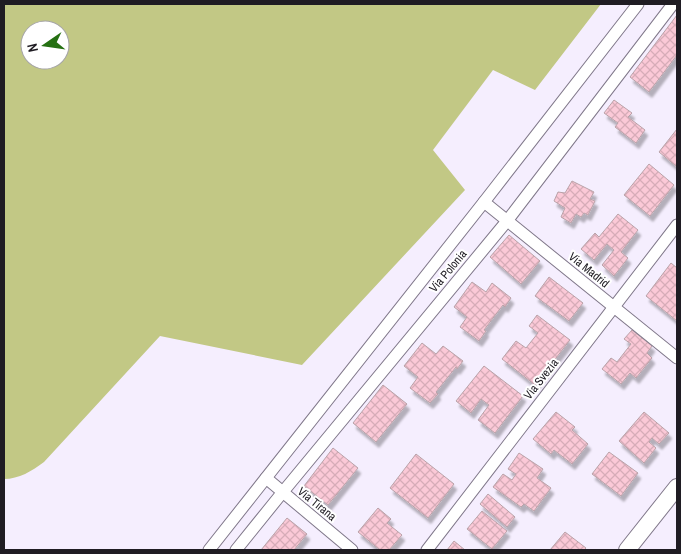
<svg xmlns="http://www.w3.org/2000/svg" width="681" height="554" viewBox="0 0 681 554" font-family="'Archivo Narrow',sans-serif">
<defs>
<pattern id="building-cross-hatch" width="8" height="8" patternUnits="userSpaceOnUse" patternTransform="scale(1.25)"><rect width="8" height="8" fill="#fbc9d7"/><path d="M0 0l8 8M0 8l8-8" fill="none" stroke="#d7acb8"/></pattern>
<filter id="shadow"><feDropShadow dx="3" dy="5.5" stdDeviation="1" flood-color="#0004"/></filter>
</defs>
<rect width="100%" height="100%" fill="#f5eefe"/>
<path fill="#c2c885" fill-rule="evenodd" d="M4,4h597l-66,86 -42,-20 -60,80 32,40 -163,175 -142,-29 -116,126c-12,9 -25,17 -40,17zM30,30h30v30h-30z"/>
<g fill="url(#building-cross-hatch)" stroke="#b9a2a8" filter="url(#shadow)">
<path d="M677,15v40l-28,37 -19,-15z"/>
<path d="M614,100l18,13 -4,4 17,13 -9,13 -21,-16 3,-4 -14,-10z"/>
<path d="M677,129v38l-18,-15z"/>
<path d="M649,164l25,21 -24,31 -26,-21z"/>
<path d="M572,181l22,11 -4,7 5,2 -7,14 -4,-2 -3,4 -5,-3 -5,9 -10,-6 4,-9 -11,-7 4,-9 7,1z"/>
<path d="M618,214l20,16 -17,22 7,6 -14,18 -12,-11 12,-15 -7,-6 -13,16 -13,-11 14,-16 4,4z"/>
<path d="M509,235l31,26 -19,23 -31,-27z"/>
<path d="M671,263l6,5v53l-31,-25z"/>
<path d="M549,277l34,26 -14,18 -34,-25z"/>
<path d="M472,282l14,10 6,-9 19,15 -6,9 -2,-2 -19,25 2,1 -7,10 -19,-14 7,-10 -13,-10z"/>
<path d="M537,315l33,25 -35,45 -33,-26 14,-18 10,7 12,-15 -9,-7z"/>
<path d="M632,330l20,16 -5,7 5,5 -16,20 -6,-5 -9,11 -19,-15 9,-11 6,4 14,-18 -7,-5z"/>
<path d="M422,343l14,11 7,-8 20,15 -6,8 -1,-2 -20,25 2,2 -8,9 -20,-15 8,-11 -14,-11z"/>
<path d="M484,366l39,30 -28,37 -17,-13 11,-15 -8,-6 -10,14 -15,-12z"/>
<path d="M383,385l24,19 -31,38 -23,-19z"/>
<path d="M556,412l19,15 -3,3 16,14 -16,20 -18,-14 -3,4 -18,-15z"/>
<path d="M644,412l25,21 -10,11 -7,-6 -3,4 7,6 -12,15 -25,-22z"/>
<path d="M333,448l25,20 -30,37 -24,-19z"/>
<path d="M609,452l29,21 -17,23 -29,-22z"/>
<path d="M519,453l24,16 -6,9 14,10 -17,23 -10,-7 -3,3 -28,-20 10,-13 9,6 4,-6 -8,-5z"/>
<path d="M416,454l38,30 -26,34 -38,-30z"/>
<path d="M488,494l27,23 -8,10 -27,-23z"/>
<path d="M378,508l13,11 -4,4 15,12 -13,15h-9l-22,-18z"/>
<path d="M482,511l25,20 -15,18 -25,-20z"/>
<path d="M287,518l20,16 -13,16h-33z"/>
<path d="M565,532l21,16 -2,2h-34z"/>
<path d="M454,541l11,9h-18z"/>
</g>
<g fill="none" stroke-linecap="round" stroke-linejoin="round">
<defs>
<g id="street">
<path d="M484,202l193,156"/>
<path d="M266,478l86,72"/>
<path d="M209,550l275,-348 154,-198"/>
<path d="M236,550l46,-57 225,-272 166,-217"/>
<path d="M427,550l250,-325"/>
</g>
<path id="secondary" d="M627,550l50,-63"/>
</defs>
<use href="#street" stroke="#80788a" stroke-width="13"/>
<use href="#secondary" stroke="#80788a" stroke-width="18"/>
<use href="#street" stroke="#fff" stroke-width="11"/>
<use href="#secondary" stroke="#fff" stroke-width="16"/>
</g>
<g text-anchor="middle" dominant-baseline="central" stroke-width="4" stroke-linejoin="round" paint-order="stroke">
<g font-size="12" fill="#1f1c23" stroke="#fff">
<text transform="translate(589 270) rotate(39)">Via Madrid</text>
<text transform="translate(448 271) rotate(-50)">Via Polonia</text>
<text transform="translate(541 379) rotate(-52)">Via Svezia</text>
<text transform="translate(317 504) rotate(39)">Via Tirana</text>
</g>
</g>
<rect width="681" height="554" fill="none" stroke="#1f1c23" stroke-width="10"/>
<g transform="translate(45 45) rotate(257)"><circle r="24" fill="#ffffff" stroke="#a5a4a7"/>
<path d="M0-4L9 19L0 12L-9 19Z" fill="#257012"/>
<text y="-8" font-size="14" font-weight="bold" text-anchor="middle" fill="#1f1c23">N</text>
</g>
</svg>
